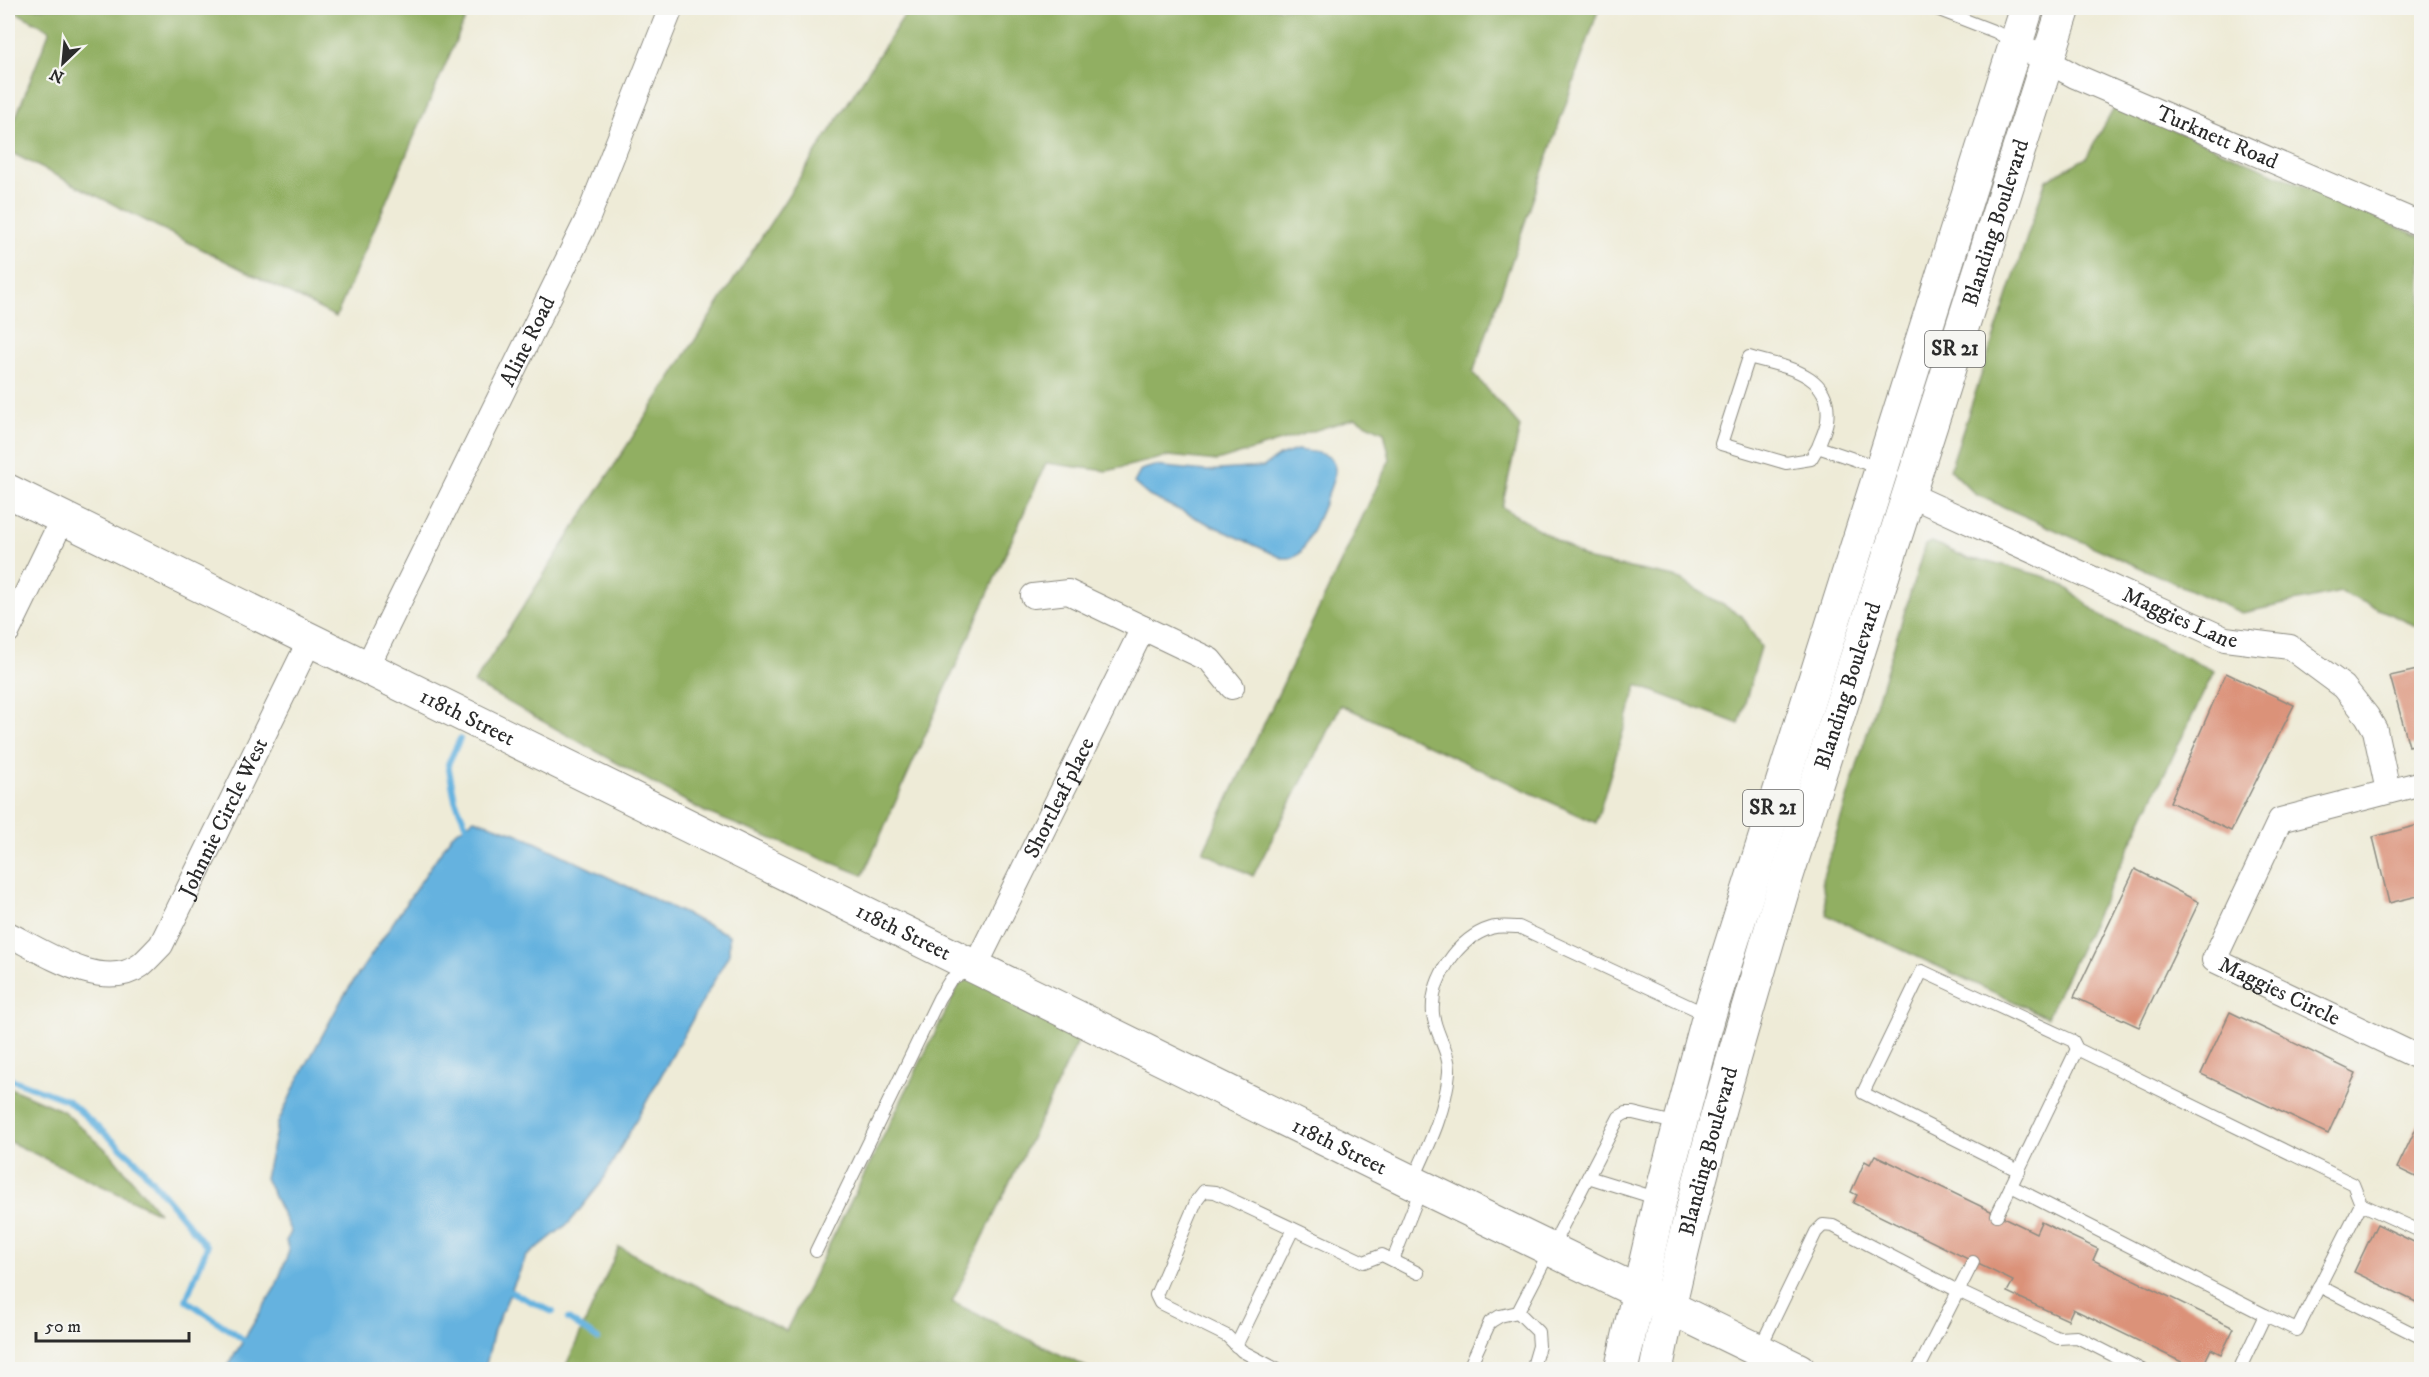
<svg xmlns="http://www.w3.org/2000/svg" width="2429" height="1377" viewBox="0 0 2429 1377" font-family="'IM FELL DW Pica',serif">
<rect width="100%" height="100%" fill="#f6f6f2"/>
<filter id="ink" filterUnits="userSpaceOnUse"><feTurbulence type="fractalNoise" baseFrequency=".0167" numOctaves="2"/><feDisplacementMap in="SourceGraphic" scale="12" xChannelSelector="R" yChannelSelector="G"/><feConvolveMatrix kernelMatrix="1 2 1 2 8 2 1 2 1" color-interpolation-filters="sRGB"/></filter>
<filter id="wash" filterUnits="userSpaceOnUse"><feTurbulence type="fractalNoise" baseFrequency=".008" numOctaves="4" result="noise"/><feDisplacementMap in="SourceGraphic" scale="24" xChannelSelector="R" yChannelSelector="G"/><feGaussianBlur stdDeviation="1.35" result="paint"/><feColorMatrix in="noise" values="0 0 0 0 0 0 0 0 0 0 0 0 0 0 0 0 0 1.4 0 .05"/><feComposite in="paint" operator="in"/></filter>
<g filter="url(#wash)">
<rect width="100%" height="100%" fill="#eeebd7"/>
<g fill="#91af62" stroke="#5e6d46" stroke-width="1.5">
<path d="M8,8h462l-134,309 -328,-166v-14l42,-107z"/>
<path d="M909,8h690l-126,365 47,54 -18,80 87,53 86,17 67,39 19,31 -22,77 -102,-39 -41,138 -255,-118 -88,171 -50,-24 187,-393 -6,-27 -29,-14 -138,43 -48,-5 -62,15 -61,-8 -183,412 -158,-63 -231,-129z"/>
<path d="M2116,105l305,132v391l-80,-36 -99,21 -267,-119 -25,-25 96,-289 40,-22z"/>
<path d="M1932,542l37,17 19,2 58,16 18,9 40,32 110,53 -167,346 -220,-102 -5,-35 103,-335z"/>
<path d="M964,975l117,60 -129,267 138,67 -526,1 55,-123 167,84z"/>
<path d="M8,1087l55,24 48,43 48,59 -151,-72z"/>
</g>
<g fill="#65b2df" stroke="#486e85" stroke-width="1.5">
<path d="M1297,450c11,2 27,1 35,10 1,2 3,7 3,9 1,11 -28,77 -36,85 -5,5 -11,4 -17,4l-133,-62 -15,-13 7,-13 13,-4 52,5 57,-4 16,-11z"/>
<path d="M474,819l44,15 211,101v19l-128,229 -31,39 -44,35 -32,73 -9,39h-259l50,-83 13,-35 -3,-10 5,-9 -26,-54 13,-55 18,-39 47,-87 109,-162z"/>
</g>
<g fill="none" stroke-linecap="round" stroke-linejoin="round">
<g stroke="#65b2df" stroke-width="6">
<path d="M460,739l-12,25 7,36 11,25"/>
<path d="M8,1078l59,22 68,60 72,87 -21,53 58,40"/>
<path d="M511,1292l42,20"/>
<path d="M568,1319l30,20"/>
</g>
</g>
<g id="blocks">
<g fill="#db9279">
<path d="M2422,669v74l-13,3 -19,-70z"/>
<path d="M2226,673l68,32 -63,126 -61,-29z"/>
<path d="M2422,824v71l-33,8 -16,-66z"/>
<path d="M2135,869l64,33 -60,125 -65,-30z"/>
<path d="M2230,1012l126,61 -28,61 -127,-60z"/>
<path d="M2422,1116v64l-25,-12z"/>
<path d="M1875,1155l161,78 5,-11 57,27 -5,11 141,68 -13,26 -10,-5 -10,21h-3l-125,-61 -5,11 -61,-28 6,-11 -160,-78 4,-8 -6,-3 14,-31 5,3z"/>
<path d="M2377,1224l45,22v59l-68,-33z"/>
</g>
</g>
</g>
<g filter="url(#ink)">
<use href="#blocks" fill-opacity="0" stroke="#8c8b81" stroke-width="1.5"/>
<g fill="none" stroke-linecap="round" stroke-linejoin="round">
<defs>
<g id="lane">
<path d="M1934,8l62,24 19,11"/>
<path d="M1818,447l-7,12 -25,4 -65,-19 28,-87c34,10 85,15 78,64 -1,8 -6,18 -9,26l62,21"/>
<path d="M2019,1171l-156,-78 59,-122 151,70 4,8 276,135 8,20"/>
<path d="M1588,1177l71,22"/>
<path d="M1413,1180c16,-35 33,-70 36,-108 1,-20 -14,-39 -16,-58 -3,-35 25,-76 58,-86 8,-3 19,-1 28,-1l189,88"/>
<path d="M2011,1186l254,129"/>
<path d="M1997,1215l80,-166"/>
<path d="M816,1251l123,-253 12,-19 21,-10"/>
<path d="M1393,1260l28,-71"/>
<path d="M2319,1286l103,52"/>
<path d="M1518,1312l20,20 1,14 -7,24"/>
<path d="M1236,1346l57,-117"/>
<path d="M1759,1350l57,-118 7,-7 10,1 125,65 100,47 19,-1 65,33"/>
<path d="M1278,1370l-36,-19 -15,-15 -67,-33 -4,-8 41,-95 7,-9 11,1 149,70 18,-7 36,18"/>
<path d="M1468,1370l22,-48 10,-6 18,-4 101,-195 7,-4h7l46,11"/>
<path d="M1918,1370l55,-108"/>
<path d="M2239,1370l26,-55 32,15 64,-126 61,28"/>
</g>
<g id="street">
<path id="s1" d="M2016,44l59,32 347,149"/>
<path id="s2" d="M1910,495l315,144 65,8 54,40 23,29 8,14 13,61"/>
<path d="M1033,596l35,-4 142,68 22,27"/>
<path d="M8,631l55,-113"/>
<path id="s3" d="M367,667l220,-447 84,-212"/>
<path id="s4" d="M2422,783l-142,37 -66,140 208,99"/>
<path id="s5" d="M8,934c36,18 95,59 133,31 7,-6 14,-14 20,-20l149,-305"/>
<path id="s6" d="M975,967l168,-339"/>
</g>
<g id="secondary">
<path id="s7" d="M8,491l1404,691 387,188"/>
</g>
<g id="primary">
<path d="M1621,1370l39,-170 49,-185 318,-1007"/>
<path id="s8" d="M1656,1370c32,-164 81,-325 128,-485l280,-877"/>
</g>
</defs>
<use href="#lane" stroke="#8c8b81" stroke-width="14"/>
<use href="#street" stroke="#8c8b81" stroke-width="26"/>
<use href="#secondary" stroke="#8c8b81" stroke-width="35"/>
<use href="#primary" stroke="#8c8b81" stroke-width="35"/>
<use href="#lane" stroke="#fff" stroke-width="12"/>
<use href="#street" stroke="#fff" stroke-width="24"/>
<use href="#secondary" stroke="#fff" stroke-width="33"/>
<use href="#primary" stroke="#fff" stroke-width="33"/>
</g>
</g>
<g text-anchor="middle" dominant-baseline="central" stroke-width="6" stroke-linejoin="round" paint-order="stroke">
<g fill="#f6f6f2" stroke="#686867" stroke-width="1.5">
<rect x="1925" y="331" width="60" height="36" rx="4.5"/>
<rect x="1743" y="790" width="60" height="36" rx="4.5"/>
</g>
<g font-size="21" font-weight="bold" fill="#2b2b2b">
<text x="1955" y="349">SR 21</text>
<text x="1773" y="808">SR 21</text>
</g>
<g font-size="22" fill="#2b2b2b" stroke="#f6f6f2">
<text stroke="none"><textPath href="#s1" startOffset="222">Turknett Road</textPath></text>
<text stroke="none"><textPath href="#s8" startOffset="1197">Blanding Boulevard</textPath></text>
<text stroke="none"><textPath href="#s3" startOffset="363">Aline Road</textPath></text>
<text stroke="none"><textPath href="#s2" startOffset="297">Maggies Lane</textPath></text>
<text stroke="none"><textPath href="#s8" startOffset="711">Blanding Boulevard</textPath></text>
<text stroke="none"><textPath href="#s7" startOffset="512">118th Street</textPath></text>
<text stroke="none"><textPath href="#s6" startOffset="189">Shortleaf place</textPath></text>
<text stroke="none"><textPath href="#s5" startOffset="314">Johnnie Circle West</textPath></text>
<text stroke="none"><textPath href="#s7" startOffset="998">118th Street</textPath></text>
<text stroke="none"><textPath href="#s4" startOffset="374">Maggies Circle</textPath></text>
<text stroke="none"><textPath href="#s7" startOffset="1484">118th Street</textPath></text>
<text stroke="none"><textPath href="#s8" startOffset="225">Blanding Boulevard</textPath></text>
</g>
</g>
<rect width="2429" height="1377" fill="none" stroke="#f6f6f2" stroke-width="30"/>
<g transform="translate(63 63) rotate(206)" stroke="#f6f6f2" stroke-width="4.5" paint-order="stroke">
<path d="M0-4.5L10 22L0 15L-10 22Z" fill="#2b2b2b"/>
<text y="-9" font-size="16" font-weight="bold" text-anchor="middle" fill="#2b2b2b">N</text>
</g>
<path d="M36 1332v9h153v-9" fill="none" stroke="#2b2b2b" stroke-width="3"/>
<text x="45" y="1332" font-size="18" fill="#2b2b2b" stroke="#f6f6f2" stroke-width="4.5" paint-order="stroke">50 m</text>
</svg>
